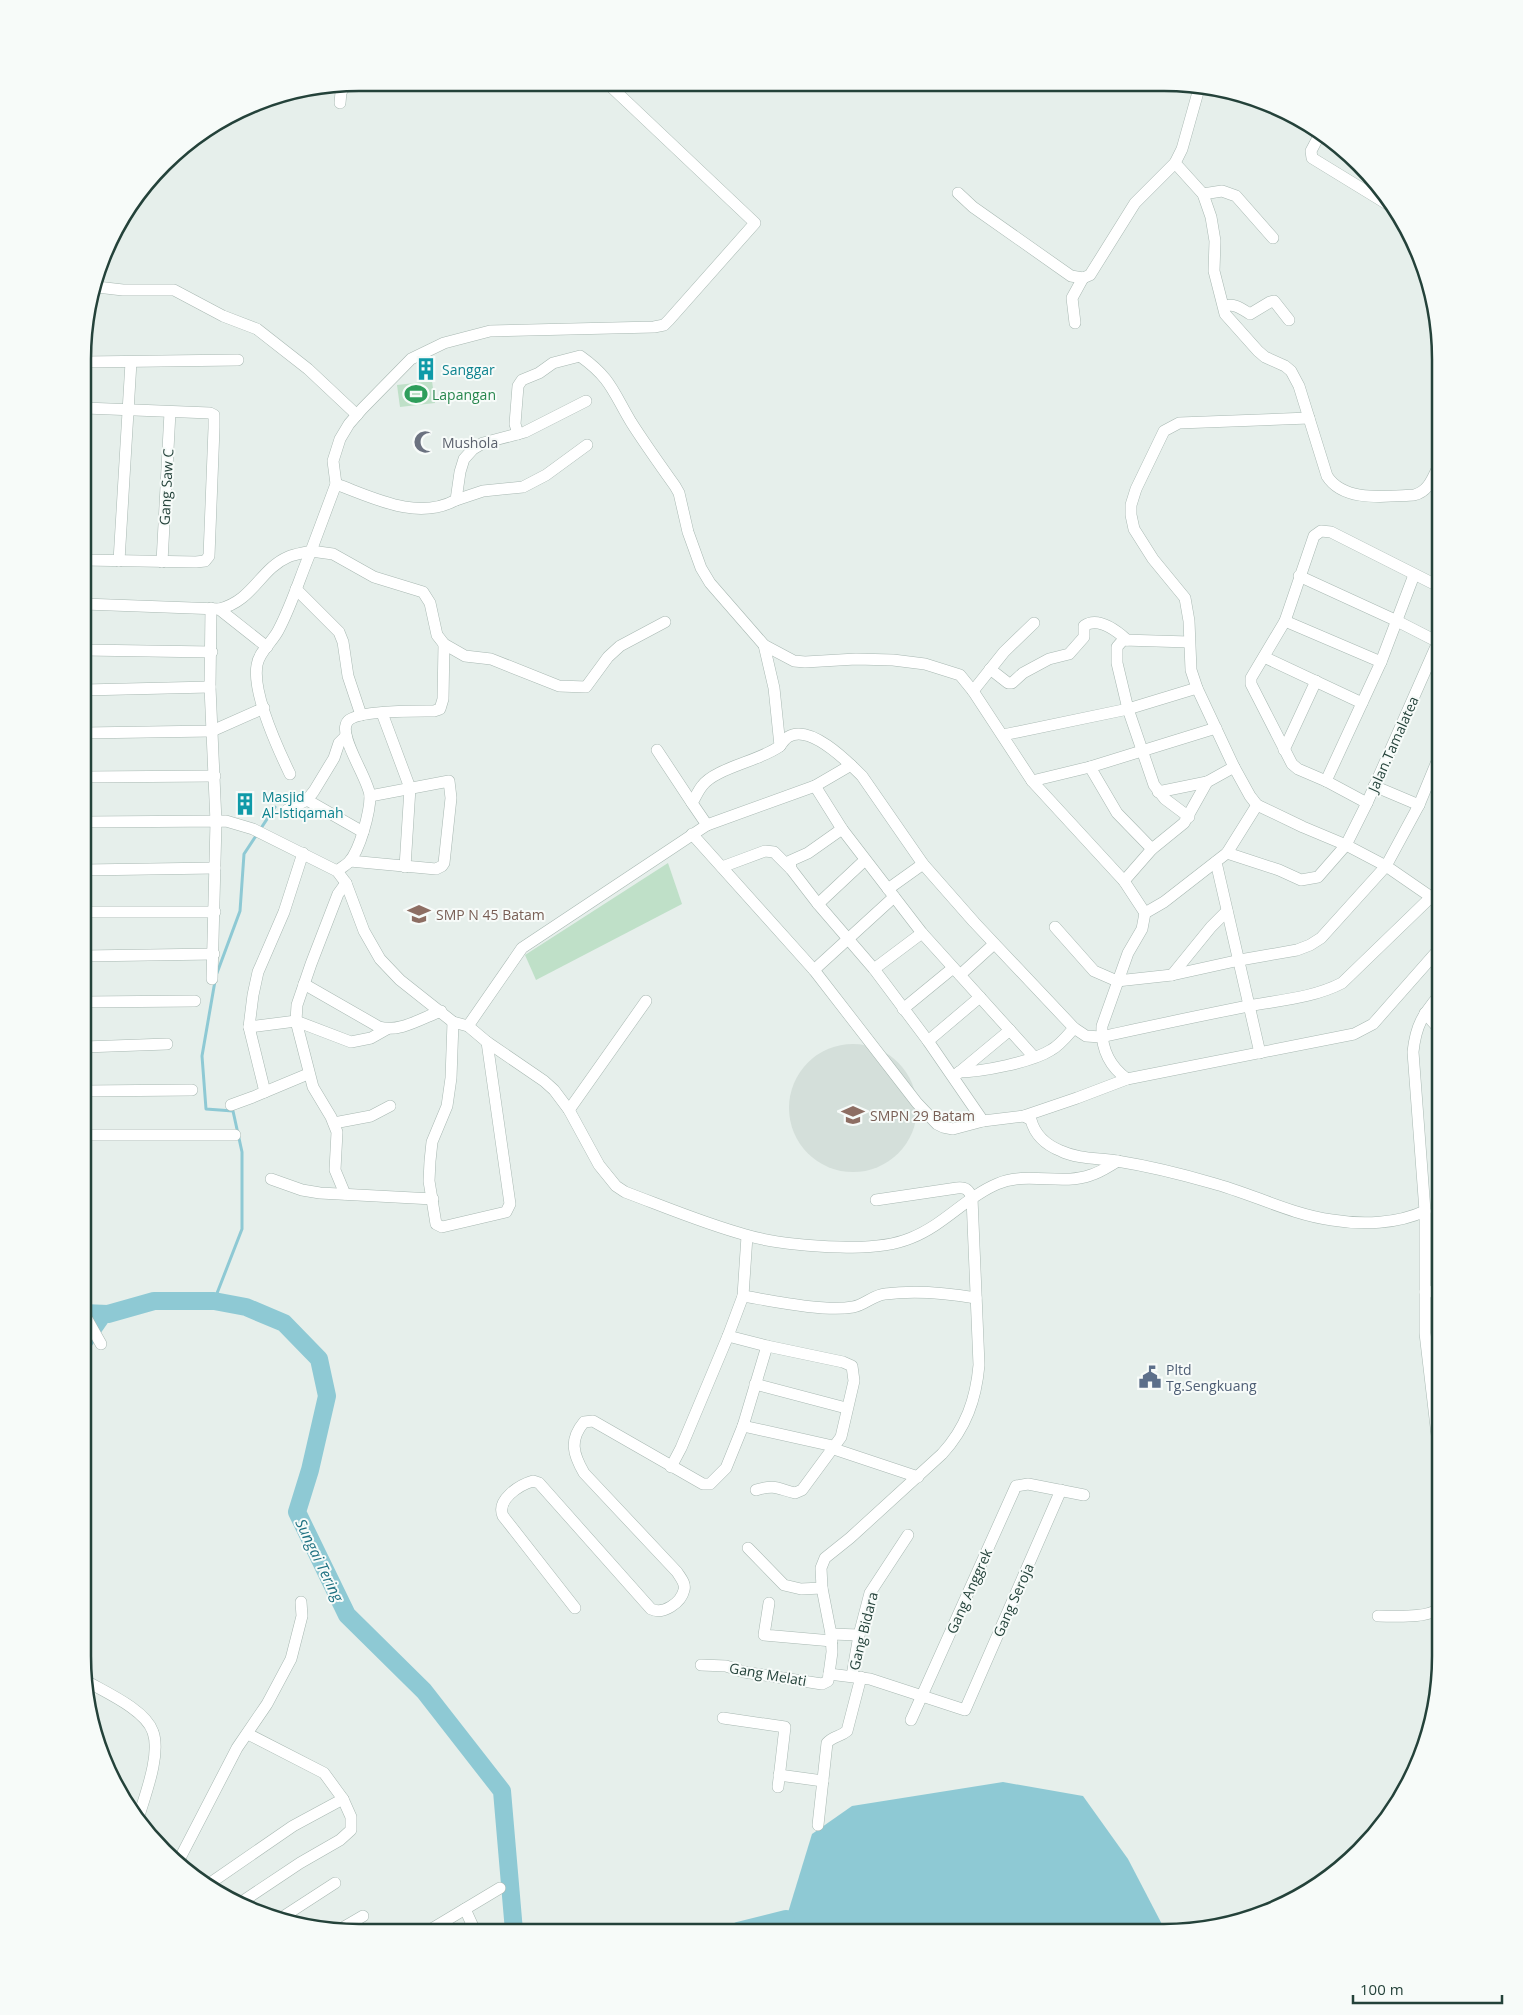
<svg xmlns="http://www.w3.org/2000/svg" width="1523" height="2015" viewBox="0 0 1523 2015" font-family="'Open Sans',sans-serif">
<rect width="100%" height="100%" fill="#e6efeb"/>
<circle fill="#d4dfda" cx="853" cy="1108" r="64"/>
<g fill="#bfe0c8">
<path d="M432,381l3,22 -35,4 -3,-22z"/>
<path d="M668,863l14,41 -146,76 -11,-25z"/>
</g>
<path fill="#8ec9d4" d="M1003,1782l80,14 45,63 38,73 -377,-1 -3,-12 26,-85 40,-28z"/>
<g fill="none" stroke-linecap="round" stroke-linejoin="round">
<g stroke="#8ec9d4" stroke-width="3">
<path d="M217,973l23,-62 4,-57 31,-47"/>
<path d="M214,1301l28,-72v-77l-9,-41 -27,-2 -4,-53 13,-75"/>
</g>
<path stroke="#8ec9d4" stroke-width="10" d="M83,1348l2,-1 23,-33"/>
<g stroke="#8ec9d4" stroke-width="18">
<path d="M83,1313l25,1 46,-13h60l32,6 38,16 35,36 8,37 -17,74 -13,42 50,103 77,76 78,100 12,140"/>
<path d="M738,1931l48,-12"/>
</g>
<defs>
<g id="minor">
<path d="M1200,85l-18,64 -7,14 28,31 8,23 4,24 -1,30 11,43 33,37 7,6 20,9 6,5 8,15 28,90c17,27 60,20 87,19 16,-4 19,-19 26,-32"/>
<path d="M340,103l1,-11 5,-7"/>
<path d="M1321,132l-10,19 1,7 80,49"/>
<path d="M958,193l15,14 98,69 12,2 7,-3 45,-72 40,-40"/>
<path d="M1203,194l19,-3 14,5 37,42"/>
<path d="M97,287l26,3h51l49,26 34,13 51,40 49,46"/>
<path d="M1224,307c9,-5 18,2 26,7l20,-12 4,-1 15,19"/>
<path d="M1075,323l-3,-25 11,-20"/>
<path d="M85,362l153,-2"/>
<path d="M1309,418l-130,5 -15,8 -28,58 -5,16v10l3,14 19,30 32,39 4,23 2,49 6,18 37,79 16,29 7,9 46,22 43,18 40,21 45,31 9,3"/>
<path d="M518,434l-3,-10 3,-38 4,-6 17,-7 14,-10 27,-7c31,22 33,36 51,66 14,22 29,43 44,64l4,7 9,39 13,36 9,15 54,62 30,16 11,1 51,-3 37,1 32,4 35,11 13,16 59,90 92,100 21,32"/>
<path d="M336,484c38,14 81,37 120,16l4,-28 4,-13 9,-10 10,-6 42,-11 61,-31"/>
<path d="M456,500l27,-9 40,-4 23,-12 41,-30"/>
<path d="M84,560l112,2 9,-1 4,-5 5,-128v-13l-4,-2 -125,-5"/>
<path d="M119,561l12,-199"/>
<path d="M162,562l8,-150"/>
<path d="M1299,576l96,44 45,23"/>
<path d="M296,589l43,43 4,10 5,34 13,39"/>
<path d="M84,604l135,5c34,-8 41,-40 69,-52 7,-3 16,-4 23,-6l25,-67 -3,-23 7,-22 9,-15 13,-15 49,-50 33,-16 46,-12 164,-4 10,-2 5,-5 86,-97 -148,-140"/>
<path d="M211,608l-1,79 6,135 -4,157"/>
<path d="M219,609l48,38"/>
<path d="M1285,621l96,41"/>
<path d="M84,650l128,2"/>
<path d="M1264,657l98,46"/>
<path d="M990,669l18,14h4l11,-10 26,-14 20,-5 15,-17v-11c14,-10 32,4 43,14"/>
<path d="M84,690l126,-3"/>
<path d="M973,691l31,-39 30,-29"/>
<path d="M382,713l28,75 -5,79"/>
<path d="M84,733l128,-2 52,-23"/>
<path d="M1003,735l125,-26 69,-21"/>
<path d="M780,746c2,-3 5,-7 8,-9 22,-14 60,25 74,39l61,88 51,58 100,106 12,8 15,1c49,-11 98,-21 147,-31 32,-6 65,-8 94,-23l89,-86"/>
<path d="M657,750l35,53"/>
<path d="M1284,750l32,-69"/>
<path d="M1090,767l27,46 35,36"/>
<path d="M290,774c-12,-25 -38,-82 -33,-109 2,-14 16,-23 22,-36 13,-25 21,-52 32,-78l22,3 41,23 49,15 7,11 7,32 7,9 21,12 26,3 68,27 27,1 22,-30 12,-11 45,-24"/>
<path d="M84,777l131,-1"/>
<path d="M1032,781l58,-14 126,-39"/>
<path d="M1326,781l55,-119 33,-87"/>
<path d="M815,786l27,43 80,104 112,124"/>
<path d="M1374,786l45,19"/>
<path d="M1158,792l49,-10"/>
<path d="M307,800l56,32"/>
<path d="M1367,803l-41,-22 -28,-12 -6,-5 -41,-80v-6l34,-57 29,-85 7,-5 10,1 109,55"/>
<path d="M287,810l20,-10 7,-9 20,-33 5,-15 7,-7"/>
<path d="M1189,817l-24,-18 -11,-14 -26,-76 -11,-46v-16l6,-7 66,2"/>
<path d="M84,822l142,-1 27,8 84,42 9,12 18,48 16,28 20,21 53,42 15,4 19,16 57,39 10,9 15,20 30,55 17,21 9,6c40,15 80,32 121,43 30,9 64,11 94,12 24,1 49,0 71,-9 33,-13 55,-41 86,-54 30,-13 64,2 94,-9 10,-3 18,-9 27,-14"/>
<path d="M707,825l-15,-22c3,-5 6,-12 10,-17 13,-18 58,-25 78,-40l-6,-58 -10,-43"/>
<path d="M692,834l122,136 103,133 20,21 6,3 10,2 30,-8 41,-5 53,-18 50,-19 227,-45 19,-10 67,-76"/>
<path d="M1227,853l52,17 22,10 17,-3 28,-32 21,-42 71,-161"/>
<path d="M350,861l86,8 6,-3 2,-3 7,-65 -2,-17 -79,15"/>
<path d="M1216,862l44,191"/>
<path d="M722,867l43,-16 9,1 17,17 27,35 56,65 54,72 55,80"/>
<path d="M791,869l-1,-8 18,-8 34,-24"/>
<path d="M84,870l131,-2"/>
<path d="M337,871c4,-3 9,-6 12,-9 11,-12 21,-50 21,-66 -1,-17 -34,-62 -22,-75 9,-11 71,-10 86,-10l6,-2 3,-10 1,-55"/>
<path d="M1124,881l28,-32 32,-26 23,-41 27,-15"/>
<path d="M888,889l35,-25"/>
<path d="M818,904l47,-44"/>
<path d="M84,912h131"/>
<path d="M1055,927l39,44 23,10 55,-6 68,-15 57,-10 13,-5 11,-7 65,-72 33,-61 21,-51"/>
<path d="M84,956l130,-2"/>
<path d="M874,969l48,-36"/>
<path d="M814,970l80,-73"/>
<path d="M960,975l34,-31"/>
<path d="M1172,975l39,-48 16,-16"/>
<path d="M304,984l75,43c20,6 43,-9 62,-16"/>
<path d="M84,1002l111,-1"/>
<path d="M903,1009l50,-41"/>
<path d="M1425,1013l15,17"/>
<path d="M453,1022l-2,56 -4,28 -15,36 -2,19 -1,20 7,43 6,3 64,-15 4,-8 -23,-162"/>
<path d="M468,1026l54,-78 185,-123 108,-39 36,-21"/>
<path d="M249,1027l47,-6 55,21 20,-4 16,-9"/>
<path d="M928,1041l52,-44"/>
<path d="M84,1047l83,-3"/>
<path d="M959,1072c23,0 73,-10 92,-22 9,-5 16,-14 23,-22"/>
<path d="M957,1074l53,-44"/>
<path d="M1127,1079c-18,-13 -26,-31 -25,-53l26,-73 14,-24 3,-16 19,-11 63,-49 30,-48"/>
<path d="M84,1091l108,-1"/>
<path d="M265,1092l-16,-65 4,-32 5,-23 26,-60 19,-59"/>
<path d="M231,1105l22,-8 55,-23"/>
<path d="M569,1110l77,-109"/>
<path d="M1024,1116l7,4c4,15 15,25 30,31 17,8 37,7 56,10 31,5 64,13 95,22 41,11 78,31 120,37 30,5 65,4 93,-9"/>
<path d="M334,1123l37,-7 19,-10"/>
<path d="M83,1135h152"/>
<path d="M271,1179l31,11 18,3 113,6"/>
<path d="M345,1194l-10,-24 2,-38 -6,-15 -18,-30 -17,-66 1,-16 14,-41 27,-70 8,-11"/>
<path d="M1425,1292l15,-1"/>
<path d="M743,1296c30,5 81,16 110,11 12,-2 20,-12 32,-13 30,-4 62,-1 91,4"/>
<path d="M83,1312l18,32"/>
<path d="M728,1336l39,10 76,16 9,4 2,15 -13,56 -39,53 -7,3c-17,-4 -19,-9 -39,-3"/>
<path d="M755,1384l91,24"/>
<path d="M743,1426l90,20"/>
<path d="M831,1448l87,29"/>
<path d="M1440,1461l-15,-128v-122l-12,-159c3,-28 10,-37 27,-58"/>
<path d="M671,1467l10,-19 47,-112 15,-40 4,-60"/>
<path d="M748,1548l36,37 17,4 21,-1"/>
<path d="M769,1603l-5,32 68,6"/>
<path d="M575,1608l-72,-92c-7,-16 16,-31 30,-35l6,2 112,126c12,6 30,-6 33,-19 2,-7 -4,-13 -7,-18l-93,-99c-11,-19 -15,-33 0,-51l9,-1 110,63h7l16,-16 17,-42 24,-80"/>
<path d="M1378,1616c16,0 52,3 62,-9"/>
<path d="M831,1634l28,1"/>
<path d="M701,1665l25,1 18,6 78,12 6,-3 4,-29 -1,-18 -9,-46 -1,-20 4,-10 25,-20 92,-84c24,-26 34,-55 37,-89l-7,-167c-3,-8 -6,-11 -15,-10l-81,12"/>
<path d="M829,1674l41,5 95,31 96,-220"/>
<path d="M852,1676l7,-41 11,-42 38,-58"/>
<path d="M86,1681c19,11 60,29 67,51 8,23 -8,63 -15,87"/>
<path d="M723,1718l62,9 -7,60"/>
<path d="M911,1720l105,-234 12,-2 56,11"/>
<path d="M779,1775l44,6"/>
<path d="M818,1825l9,-82c6,-7 13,-6 20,-12l14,-54"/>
<path d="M178,1862l59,-114 30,-44 24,-45 11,-43 -1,-14"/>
<path d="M206,1886l87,-60 50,-27"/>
<path d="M240,1903l60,-40 40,-23 11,-10v-13l-8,-18 -19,-26 -76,-39"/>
<path d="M465,1909l10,22"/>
<path d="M278,1920l57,-37"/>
<path d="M339,1930l24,-14"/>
<path d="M430,1930l70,-42"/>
</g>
</defs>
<use href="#minor" stroke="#a8b8b2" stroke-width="12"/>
<use href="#minor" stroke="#fff" stroke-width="11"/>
</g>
<defs>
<symbol id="building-bare" viewBox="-9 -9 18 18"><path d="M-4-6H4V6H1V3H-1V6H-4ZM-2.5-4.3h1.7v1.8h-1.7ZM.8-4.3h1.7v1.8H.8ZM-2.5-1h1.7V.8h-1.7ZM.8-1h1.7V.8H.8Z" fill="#0f9aa8" stroke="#f7fbf9" stroke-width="2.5" paint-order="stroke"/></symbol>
<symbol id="stadium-bare" viewBox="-9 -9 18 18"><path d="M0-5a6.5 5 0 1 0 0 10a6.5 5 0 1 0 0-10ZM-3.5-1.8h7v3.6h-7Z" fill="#2e9e5b" stroke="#f7fbf9" stroke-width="2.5" paint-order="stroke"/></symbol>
<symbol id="mosque-bare" viewBox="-9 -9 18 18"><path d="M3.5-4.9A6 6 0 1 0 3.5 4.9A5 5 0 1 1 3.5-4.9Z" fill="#6b7280" stroke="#f7fbf9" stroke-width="2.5" paint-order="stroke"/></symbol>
<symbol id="school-bare" viewBox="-9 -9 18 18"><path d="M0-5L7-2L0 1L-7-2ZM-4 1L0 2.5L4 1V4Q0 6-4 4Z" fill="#8d6e63" stroke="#f7fbf9" stroke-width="2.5" paint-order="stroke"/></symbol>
<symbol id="civic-bare" viewBox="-9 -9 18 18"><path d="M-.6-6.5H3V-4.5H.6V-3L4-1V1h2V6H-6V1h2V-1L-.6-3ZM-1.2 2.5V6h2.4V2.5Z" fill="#5c6f8a" stroke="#f7fbf9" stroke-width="2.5" paint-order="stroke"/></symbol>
</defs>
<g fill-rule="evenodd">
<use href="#building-bare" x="410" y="353" width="32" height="32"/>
<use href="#stadium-bare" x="400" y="378" width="32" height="32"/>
<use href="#mosque-bare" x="409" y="426" width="32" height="32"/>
<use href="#building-bare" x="229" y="788" width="32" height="32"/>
<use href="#school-bare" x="403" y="898" width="32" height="32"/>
<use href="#school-bare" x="837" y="1099" width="32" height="32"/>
<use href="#civic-bare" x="1134" y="1361" width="32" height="32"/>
</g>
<g text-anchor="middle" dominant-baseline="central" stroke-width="4" stroke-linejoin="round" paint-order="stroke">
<g font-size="14" fill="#0d838f" stroke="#f7fbf9" text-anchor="start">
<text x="442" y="369">Sanggar</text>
<text x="262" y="796">Masjid<tspan x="262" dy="16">Al-Istiqamah</tspan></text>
</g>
<g font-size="14" fill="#27864d" stroke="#f7fbf9" text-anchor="start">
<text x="432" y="394">Lapangan</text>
</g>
<g font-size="14" fill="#5b616d" stroke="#f7fbf9" text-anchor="start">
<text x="442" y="442">Mushola</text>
</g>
<g font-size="14" fill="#24423a" stroke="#f7fbf9">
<text transform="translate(166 487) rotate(-87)">Gang Saw C</text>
<text transform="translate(1393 744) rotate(-66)">Jalan.Tamalatea</text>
<text transform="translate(969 1591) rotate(-66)">Gang Anggrek</text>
<text transform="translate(1013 1600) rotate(-66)">Gang Seroja</text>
<text transform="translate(863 1631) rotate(-76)">Gang Bidara</text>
<text transform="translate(768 1674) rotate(10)">Gang Melati</text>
</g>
<g font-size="14" fill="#785e54" stroke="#f7fbf9" text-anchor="start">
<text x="436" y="914">SMP N 45 Batam</text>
<text x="870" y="1115">SMPN 29 Batam</text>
</g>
<g font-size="14" fill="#4e5e75" stroke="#f7fbf9" text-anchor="start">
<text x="1166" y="1369">Pltd<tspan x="1166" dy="16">Tg.Sengkuang</tspan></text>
</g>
<g font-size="15" font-style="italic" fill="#1c6f80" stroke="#f7fbf9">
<text transform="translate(320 1560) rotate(64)">Sungai Tering</text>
</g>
</g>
<path d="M0 0H1523V2015H0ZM359 91H1164A268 268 0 0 1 1432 359V1656A268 268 0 0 1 1164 1924H359A268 268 0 0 1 91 1656V359A268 268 0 0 1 359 91Z" fill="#f7fbf9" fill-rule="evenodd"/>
<path fill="none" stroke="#24423a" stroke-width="2.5" d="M359 91H1164A268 268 0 0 1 1432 359V1656A268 268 0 0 1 1164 1924H359A268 268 0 0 1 91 1656V359A268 268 0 0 1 359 91Z"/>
<path d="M1353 1995v8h149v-8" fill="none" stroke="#24423a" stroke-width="2.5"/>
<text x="1360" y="1995" font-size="15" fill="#24423a" stroke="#f7fbf9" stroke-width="4" paint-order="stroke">100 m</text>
</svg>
